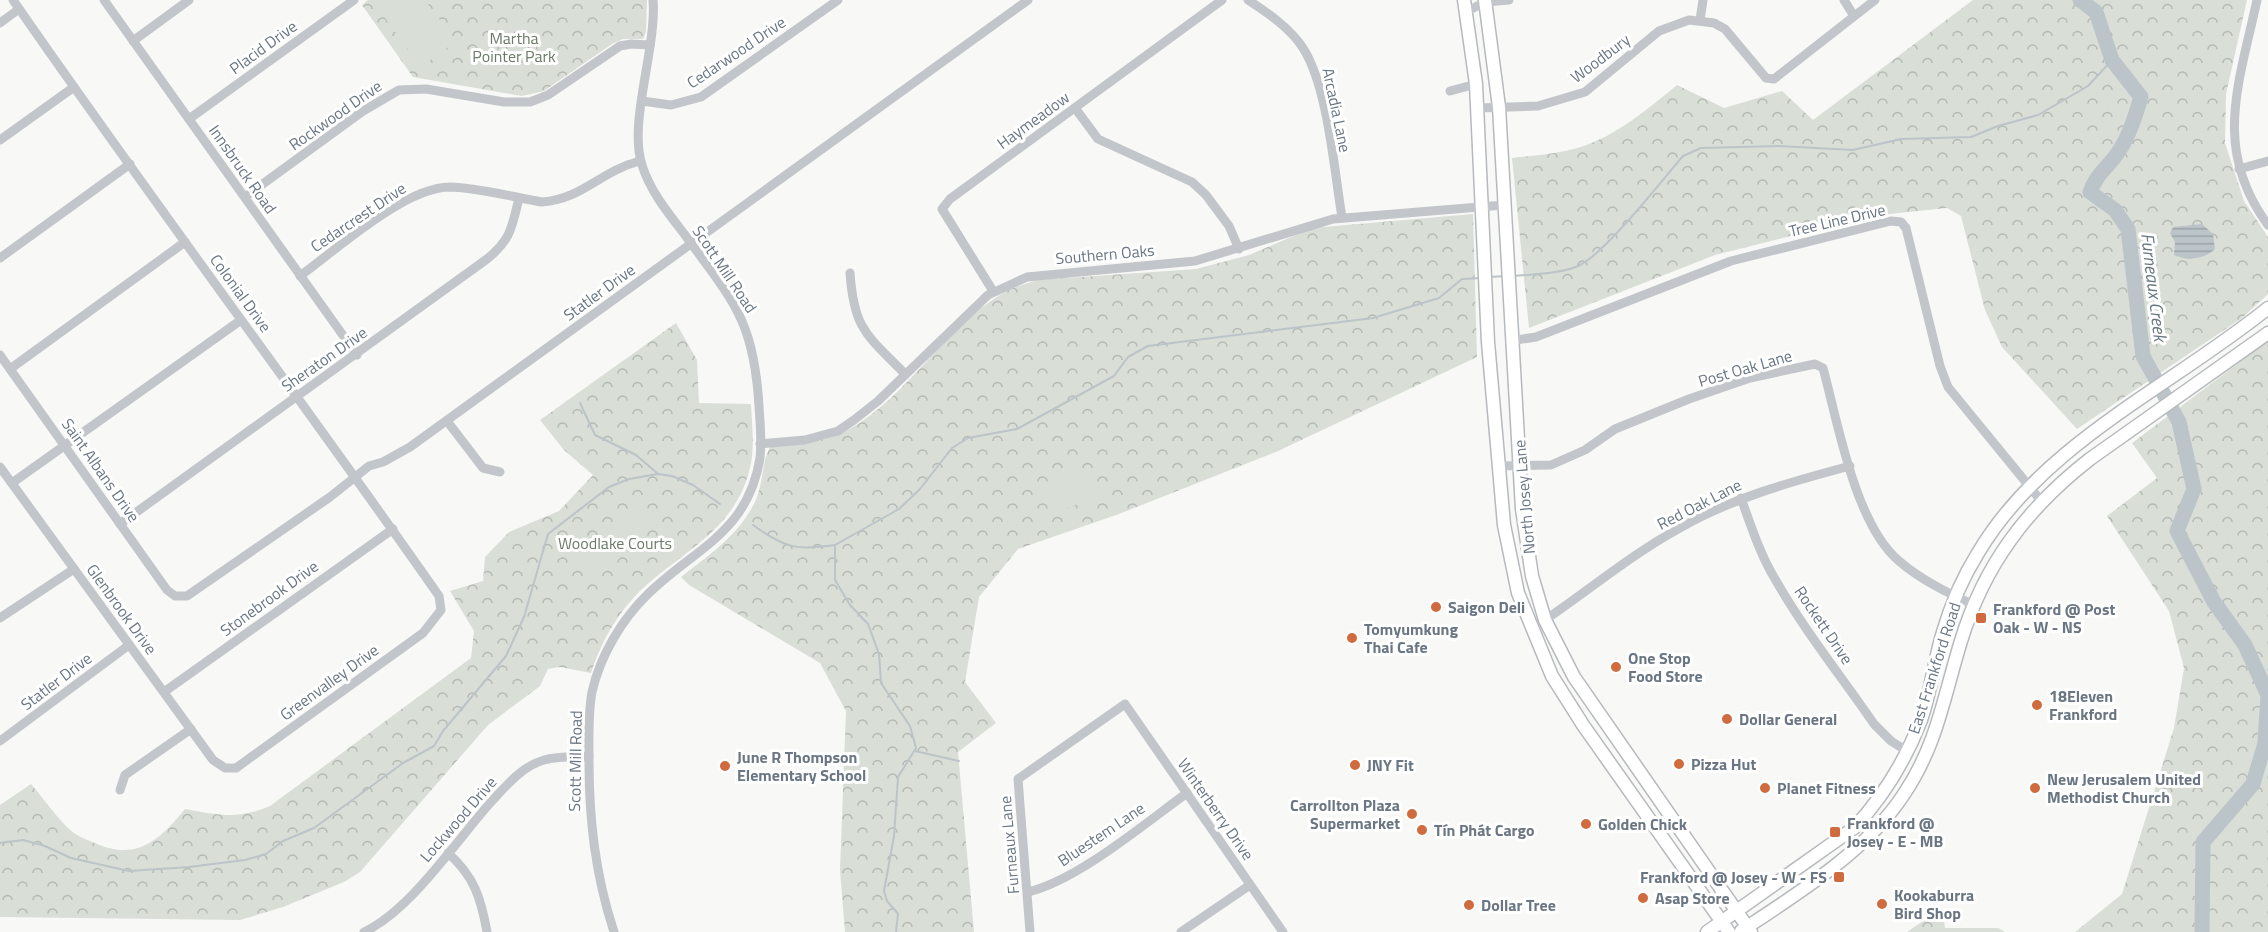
<svg xmlns="http://www.w3.org/2000/svg" width="2268" height="932" viewBox="0 0 2268 932" font-family="'Titillium Web',sans-serif">
<defs>
<pattern id="park-crowns" width="20" height="18" patternUnits="userSpaceOnUse" patternTransform="scale(1.5)"><rect width="20" height="18" fill="#d9ded7"/><path d="M2 6a3 3 0 1 1 6 0M12 15a3 3 0 1 1 6 0" fill="none" stroke="#b4b9b4"/></pattern>
<pattern id="water-rules" width="6" height="5" patternUnits="userSpaceOnUse" patternTransform="scale(1.5)"><rect width="6" height="5" fill="#bbc4c8"/><path d="M0 2.5h6" fill="none" stroke="#9ca4a8"/></pattern>
</defs>
<rect width="100%" height="100%" fill="#f8f8f6"/>
<g fill="url(#park-crowns)">
<path d="M368,0h279l-1,32 -3,7h-20l-11,5 -68,47 -22,5 -109,-19 -51,-72z"/>
<path d="M1973,0h274l-21,94 -1,49 19,58 24,36v57l-26,24 -165,111 -75,-82 -17,-37 -24,-94 -14,-8 -77,8 -155,39 -186,73 -17,-170c27,-3 57,-5 82,-16 31,-13 57,-36 83,-57l47,23 58,-17 31,29z"/>
<path d="M1473,214l4,143 -199,94 -159,63 -101,35 -39,48 -14,85 31,41 -38,29 16,180h-129l-5,-62 6,-159 -26,-48 -131,-78 -8,-8c28,-22 62,-45 76,-80 6,-16 5,-35 13,-50 27,-2 55,-4 80,-18 59,-34 94,-101 153,-136 10,-6 23,-9 34,-13l159,-11 53,-14 63,-27z"/>
<path d="M676,323l21,37 2,43 52,1c1,22 4,43 -1,64 -14,58 -59,79 -100,114 -28,23 -48,57 -59,91l-31,-6 -12,2 -8,17 -52,39 -128,147 -16,10 -61,25 -43,13 -240,-3v-112l31,-21c12,14 23,30 36,43 7,8 18,12 28,16 41,19 65,-3 90,-34 34,6 52,11 85,-3l201,-148 3,-27 -24,-40 33,-10 2,-24 24,-25 50,-21 34,-36 -29,-25 -24,-30z"/>
<path d="M2268,341v591h-193l47,-38 52,-166 10,-60 -15,-57 -62,-95 50,-38 -25,-35z"/>
<path d="M1942,908l3,20h53l7,4h-98z"/>
</g>
<g fill="#d9ded7">
<path d="M396,0h29l31,41 -35,26 -41,-56z"/>
<path d="M1083,468l13,27 -36,17 -13,-28z"/>
<path d="M632,506l21,22 -11,10 -20,-23z"/>
<path d="M619,518l20,23 -10,9 -21,-23z"/>
<path d="M601,534l21,22 -11,10 -20,-23z"/>
<path d="M588,546l20,22 -10,10 -21,-23z"/>
</g>
<path fill="url(#water-rules)" d="M2202,224l11,10 2,15c-10,10 -28,12 -41,6l1,-13 -5,-9 3,-6z"/>
<g fill="none" stroke-linecap="round" stroke-linejoin="round">
<g stroke="#bbc4c8" stroke-width="2">
<path d="M1514,276c21,-2 45,-2 64,-10 26,-11 84,-86 105,-110l18,-8 78,-2 74,4 48,-11 70,-2 27,-11 40,-11 50,-29 24,-26"/>
<path d="M1490,277l16,-1"/>
<path d="M580,403l15,32 41,20 21,18"/>
<path d="M753,525c33,24 43,25 82,20"/>
<path d="M915,751l44,10"/>
<path d="M0,843l23,-3 22,6 26,12 58,13 60,-4 56,-7 21,-6 17,-13 31,-13 89,-65 31,-17 9,-15 63,-75 18,-39 24,-83 61,-47 20,-8 29,-5 14,2 21,9 27,19"/>
<path d="M896,932l2,-18 -11,-13 -3,-10 10,-55 4,-59 18,-29 -6,-22 -29,-43 -2,-29 -11,-30 -18,-19 -15,-25v-35l64,-36 21,-20 32,-41 16,-10 49,-9 97,-53 14,-19 20,-11 225,-28 66,-20 23,-19 20,-1"/>
</g>
<path stroke="#bbc4c8" stroke-width="15" d="M2080,0l16,12 16,48 29,37c-6,20 -12,40 -24,57 -10,14 -21,21 -27,38l25,18 13,19 15,127 36,66 15,67 -17,42 37,71 31,43 23,50 -3,48 -12,41 -50,58 -1,90"/>
<defs>
<g id="major">
<path d="M1464,0l12,84 12,258 16,183 14,68 34,83 31,49 146,207"/>
<path d="M1485,0l14,107 23,402 10,67 13,44 29,57 177,255"/>
<path d="M1741,931c56,-37 126,-80 163,-137 33,-49 40,-98 57,-153 23,-76 66,-133 129,-182l178,-126"/>
<path d="M1707,932l147,-104c29,-31 52,-69 67,-108 10,-29 13,-59 22,-88 8,-27 20,-55 35,-79 65,-110 194,-167 290,-245"/>
</g>
</defs>
<use href="#major" stroke="#b6b9bd" stroke-width="15"/>
<g stroke="#c2c5c9" stroke-width="9">
<path d="M104,0l253,355"/>
<path d="M1248,0c20,13 42,28 55,48 25,39 31,122 39,169"/>
<path d="M1844,0l10,16"/>
<path d="M2257,0c-18,84 -45,149 11,225"/>
<path d="M1467,11l19,-9 23,-2"/>
<path d="M1700,20l3,-20"/>
<path d="M0,23l19,-14"/>
<path d="M133,41l56,-41"/>
<path d="M1450,91l26,-7"/>
<path d="M642,101l29,4 30,-8 137,-97"/>
<path d="M1075,108l23,31 94,43 14,13 23,31 10,23"/>
<path d="M1477,108l61,-2 47,-14 74,-61 30,-11 25,3 11,6 41,49 8,1 101,-79"/>
<path d="M189,119l165,-119"/>
<path d="M0,140l74,-53"/>
<path d="M2239,169l29,-8"/>
<path d="M245,197l118,-86 36,-21 27,-1 78,13h26l18,-7 72,-49 11,-2 19,1"/>
<path d="M0,258l130,-94"/>
<path d="M850,273c4,57 17,62 55,101"/>
<path d="M300,276c37,-27 105,-89 150,-89 30,1 63,10 92,15 41,-3 58,-31 98,-41"/>
<path d="M993,291l-51,-82 8,-10 272,-199"/>
<path d="M1510,341l26,-4 195,-76 160,-40 10,1 5,6 34,138 8,21 94,115"/>
<path d="M0,355l167,235 8,6h12l143,-99 39,-31 14,-4 27,-15 618,-447"/>
<path d="M10,369l175,-127"/>
<path d="M447,421l36,47 17,4"/>
<path d="M760,444l45,-4 33,-9 16,-11 24,-19 110,-106 39,-18 168,-16 138,-42 171,-14"/>
<path d="M1500,466l51,-1 34,-15 30,-21 74,-30 61,-21 65,-14 8,4c15,55 32,156 76,193 22,19 49,32 75,44"/>
<path d="M0,467l213,293 12,8h11l187,-135 18,-23 -2,-14c-140,-200 -287,-395 -426,-596"/>
<path d="M12,483l229,-163"/>
<path d="M1741,498c10,28 19,56 34,81 29,51 66,97 99,145l17,17 16,10"/>
<path d="M120,524l367,-265c24,-19 25,-32 32,-61"/>
<path d="M0,618l74,-49"/>
<path d="M1545,620c44,-30 86,-65 133,-91 54,-31 112,-47 172,-63"/>
<path d="M164,692l229,-163"/>
<path d="M0,741l129,-96"/>
<path d="M120,790l5,-15 66,-46"/>
<path d="M448,853c26,23 33,45 39,79"/>
<path d="M1028,892c50,-12 116,-68 159,-99"/>
<path d="M364,932c47,-22 92,-91 127,-130 15,-16 31,-36 53,-42 14,-4 31,-3 45,-4"/>
<path d="M614,932c-19,-58 -25,-113 -25,-173 0,-23 -1,-45 3,-67 8,-36 30,-73 56,-98 47,-46 100,-61 112,-136 2,-17 0,-35 -1,-52 -5,-86 -26,-105 -74,-171 -17,-22 -35,-44 -43,-70 -14,-42 15,-118 11,-165"/>
<path d="M1030,932l-12,-153 107,-75 158,228"/>
<path d="M1181,932l69,-47"/>
</g>
<use href="#major" stroke="#fff" stroke-width="12"/>
</g>
<g fill="#cf6b3e" stroke="#fff" stroke-width="2">
<circle cx="1436" cy="607" r="6"/>
<rect x="1975" y="612" width="12" height="12" rx="3"/>
<circle cx="1352" cy="638" r="6"/>
<circle cx="1616" cy="667" r="6"/>
<circle cx="2037" cy="705" r="6"/>
<circle cx="1727" cy="719" r="6"/>
<circle cx="1679" cy="764" r="6"/>
<circle cx="1355" cy="765" r="6"/>
<circle cx="725" cy="766" r="6"/>
<circle cx="1765" cy="788" r="6"/>
<circle cx="2035" cy="788" r="6"/>
<circle cx="1412" cy="814" r="6"/>
<circle cx="1586" cy="824" r="6"/>
<circle cx="1422" cy="830" r="6"/>
<rect x="1829" y="826" width="12" height="12" rx="3"/>
<rect x="1833" y="871" width="12" height="12" rx="3"/>
<circle cx="1643" cy="898" r="6"/>
<circle cx="1882" cy="904" r="6"/>
<circle cx="1469" cy="905" r="6"/>
</g>
<g text-anchor="middle" dominant-baseline="central" stroke-width="6" stroke-linejoin="round" paint-order="stroke">
<g font-size="16" fill="#6b7b68" stroke="#fff">
<text x="514" y="38">Martha<tspan x="514" dy="18">Pointer Park</tspan></text>
<text x="615" y="543">Woodlake Courts</text>
</g>
<g font-size="16" fill="#6a7683" stroke="#fff">
<text transform="translate(263 47) rotate(-36)">Placid Drive</text>
<text transform="translate(736 52) rotate(-34)">Cedarwood Drive</text>
<text transform="translate(1600 58) rotate(-37)">Woodbury</text>
<text transform="translate(1337 110) rotate(78)">Arcadia Lane</text>
<text transform="translate(335 115) rotate(-35)">Rockwood Drive</text>
<text transform="translate(1033 120) rotate(-36)">Haymeadow</text>
<text transform="translate(243 169) rotate(55)">Innsbruck Road</text>
<text transform="translate(358 217) rotate(-34)">Cedarcrest Drive</text>
<text transform="translate(1837 220) rotate(-13)">Tree Line Drive</text>
<text transform="translate(1105 254) rotate(-5)">Southern Oaks</text>
<text transform="translate(725 269) rotate(56)">Scott Mill Road</text>
<text transform="translate(599 292) rotate(-36)">Statler Drive</text>
<text transform="translate(241 293) rotate(54)">Colonial Drive</text>
<text transform="translate(324 359) rotate(-35)">Sheraton Drive</text>
<text transform="translate(1745 368) rotate(-16)">Post Oak Lane</text>
<text transform="translate(101 470) rotate(55)">Saint Albans Drive</text>
<text transform="translate(1524 497) rotate(-95)">North Josey Lane</text>
<text transform="translate(1699 504) rotate(-27)">Red Oak Lane</text>
<text transform="translate(269 598) rotate(-36)">Stonebrook Drive</text>
<text transform="translate(122 609) rotate(54)">Glenbrook Drive</text>
<text transform="translate(1824 625) rotate(56)">Rockett Drive</text>
<text transform="translate(1934 668) rotate(-72)">East Frankford Road</text>
<text transform="translate(56 681) rotate(-37)">Statler Drive</text>
<text transform="translate(329 682) rotate(-36)">Greenvalley Drive</text>
<text transform="translate(575 761) rotate(-89)">Scott Mill Road</text>
<text transform="translate(1216 809) rotate(55)">Winterberry Drive</text>
<text transform="translate(458 819) rotate(-49)">Lockwood Drive</text>
<text transform="translate(1101 834) rotate(-34)">Bluestem Lane</text>
<text transform="translate(1009 845) rotate(-95)">Furneaux Lane</text>
</g>
<g font-size="16" font-weight="bold" fill="#6a7683" stroke="#fff" text-anchor="start">
<text x="1448" y="607">Saigon Deli</text>
<text x="1993" y="609">Frankford @ Post<tspan x="1993" dy="18">Oak - W - NS</tspan></text>
<text x="1364" y="629">Tomyumkung<tspan x="1364" dy="18">Thai Cafe</tspan></text>
<text x="1628" y="658">One Stop<tspan x="1628" dy="18">Food Store</tspan></text>
<text x="2049" y="696">18Eleven<tspan x="2049" dy="18">Frankford</tspan></text>
<text x="1739" y="719">Dollar General</text>
<text x="737" y="757">June R Thompson<tspan x="737" dy="18">Elementary School</tspan></text>
<text x="1691" y="764">Pizza Hut</text>
<text x="1367" y="765">JNY Fit</text>
<text x="2047" y="779">New Jerusalem United<tspan x="2047" dy="18">Methodist Church</tspan></text>
<text x="1777" y="788">Planet Fitness</text>
<text x="1400" y="805" text-anchor="end">Carrollton Plaza<tspan x="1400" dy="18">Supermarket</tspan></text>
<text x="1847" y="823">Frankford @<tspan x="1847" dy="18">Josey - E - MB</tspan></text>
<text x="1598" y="824">Golden Chick</text>
<text x="1434" y="830">Tín Phát Cargo</text>
<text x="1827" y="877" text-anchor="end">Frankford @ Josey - W - FS</text>
<text x="1894" y="895">Kookaburra<tspan x="1894" dy="18">Bird Shop</tspan></text>
<text x="1655" y="898">Asap Store</text>
<text x="1481" y="905">Dollar Tree</text>
</g>
<g font-size="18" font-style="italic" fill="#66767f" stroke="#fff">
<text transform="translate(2154 287) rotate(83)">Furneaux Creek</text>
</g>
</g>
</svg>
